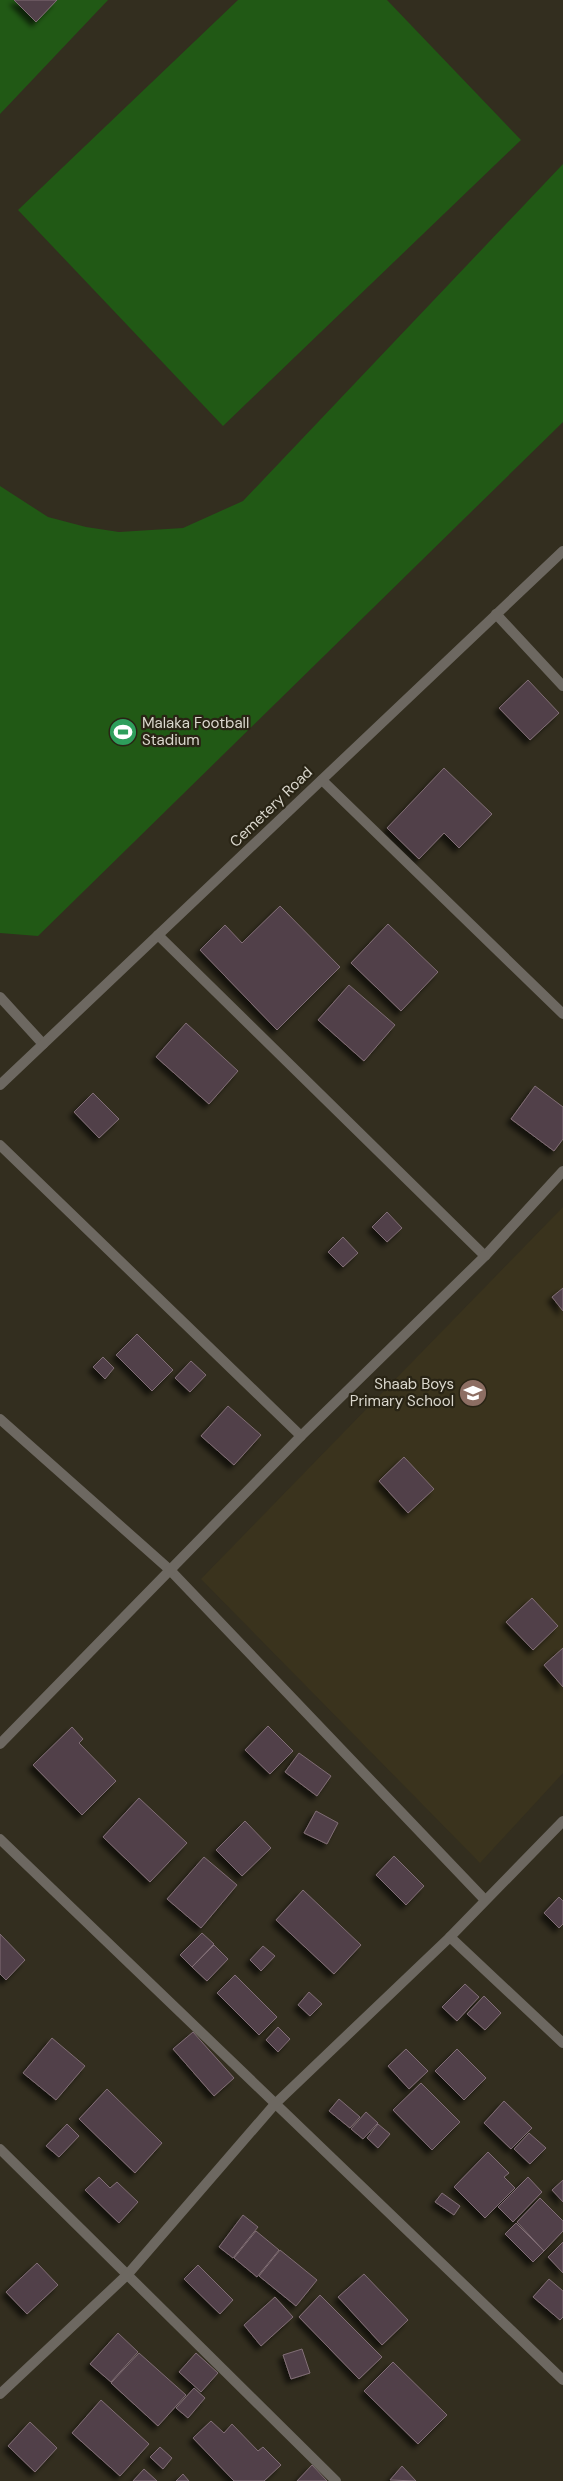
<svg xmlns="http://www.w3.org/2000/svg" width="563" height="2481" viewBox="0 0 563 2481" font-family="'DM Sans',sans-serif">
<defs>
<filter id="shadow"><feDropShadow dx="-4.5" dy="4.5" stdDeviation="2.5" flood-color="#0009"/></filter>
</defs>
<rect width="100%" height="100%" fill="#332e1f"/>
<path fill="#3a331d" d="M563,1207v566l-83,90 -279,-284z"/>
<g fill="#215915">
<path d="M0,0h108l-108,114z"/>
<path d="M238,0h149l134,140 -298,286 -205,-216z"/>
<path d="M563,164v258l-525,514 -38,-3v-447l48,31 38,10 33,5 64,-4 60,-27z"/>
</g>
<g fill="#514048" stroke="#816e76" filter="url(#shadow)">
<path d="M14,0h43l-21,22z"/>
<path d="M528,680l31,33 -29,27 -31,-32z"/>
<path d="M444,768l48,46 -33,34 -15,-15 -25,26 -32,-31z"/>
<path d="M280,906l60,61 -63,63 -77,-80 25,-25 17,18z"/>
<path d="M388,924l50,48 -37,39 -50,-48z"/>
<path d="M349,985l46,40 -31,36 -46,-41z"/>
<path d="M186,1023l52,48 -29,33 -53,-47z"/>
<path d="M535,1086l28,21v32l-9,12 -43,-32z"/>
<path d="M93,1093l26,26 -20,19 -25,-26z"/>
<path d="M387,1212l15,16 -15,14 -15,-15z"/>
<path d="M343,1237l15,16 -15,14 -15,-15z"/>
<path d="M563,1288v23l-11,-14z"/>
<path d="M137,1334l36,36 -21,21 -36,-36z"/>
<path d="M103,1357l11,11 -9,11 -12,-12z"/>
<path d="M191,1361l15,14 -16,17 -15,-14z"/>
<path d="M228,1406l33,29 -27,30 -33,-29z"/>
<path d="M404,1457l30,32 -26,24 -29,-32z"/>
<path d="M532,1598l26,28 -25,24 -27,-28z"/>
<path d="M563,1648v39l-19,-22z"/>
<path d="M268,1726l25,25 -23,23 -25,-24z"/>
<path d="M72,1727l11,12 -4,4 37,38 -34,34 -49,-50z"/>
<path d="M299,1753l32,23 -14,20 -32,-24z"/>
<path d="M139,1798l48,45 -37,39 -47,-45z"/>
<path d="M316,1811l22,12 -11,21 -23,-11z"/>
<path d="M245,1821l26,27 -29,28 -26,-26z"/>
<path d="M394,1856l30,30 -18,19 -30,-30z"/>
<path d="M204,1857l33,28 -36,43 -34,-29z"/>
<path d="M303,1890l58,55 -27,29 -58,-54z"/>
<path d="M559,1897l4,4v23l-4,4 -15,-15z"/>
<path d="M202,1933l12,11 -22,23 -12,-12z"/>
<path d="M0,1934l25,26 -19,20 -6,-6z"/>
<path d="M214,1945l14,14 -21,22 -15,-14z"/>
<path d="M263,1946l12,10 -14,15 -11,-11z"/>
<path d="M235,1975l42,42 -18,18 -42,-42z"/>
<path d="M465,1984l14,13 -22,24 -15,-14z"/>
<path d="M309,1992l13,12 -12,12 -12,-11z"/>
<path d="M484,1996l17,17 -16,17 -18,-16z"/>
<path d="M278,2027l12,12 -12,13 -12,-12z"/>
<path d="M193,2032l41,46 -20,18 -41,-47z"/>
<path d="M52,2038l33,28 -29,34 -33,-27z"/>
<path d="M406,2049l22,22 -19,18 -21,-23z"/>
<path d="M457,2049l29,29 -22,22 -29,-29z"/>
<path d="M421,2083l39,39 -28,28 -39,-40z"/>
<path d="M107,2089l55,54 -27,30 -56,-54z"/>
<path d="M339,2099l21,18 -10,11 -21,-17z"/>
<path d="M504,2101l28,27 -21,21 -27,-26z"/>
<path d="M366,2112l12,11 -15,16 -12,-10z"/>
<path d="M67,2124l12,12 -20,21 -13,-11z"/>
<path d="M378,2124l12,10 -12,14 -11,-10z"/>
<path d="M529,2133l17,15 -16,16 -16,-15z"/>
<path d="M488,2152l21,21 -5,4 11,11 -30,30 -31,-31z"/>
<path d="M99,2177l11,11 7,-6 21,20 -19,21 -34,-33z"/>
<path d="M528,2177l14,15 -29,30 -15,-15z"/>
<path d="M563,2180v22l-11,-12z"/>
<path d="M442,2193l18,13 -6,9 -19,-13z"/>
<path d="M540,2198l23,23v10l-19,20 -27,-29z"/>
<path d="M243,2215l15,12 -25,31 -14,-11z"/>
<path d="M516,2223l28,28 -11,11 -28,-28z"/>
<path d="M256,2231l23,19 -22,27 -23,-19z"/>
<path d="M563,2242v31l-15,-16z"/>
<path d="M280,2250l37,30 -21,26 -37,-30z"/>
<path d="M37,2263l21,22 -31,29 -21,-22z"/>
<path d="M198,2265l35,35 -13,14 -36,-35z"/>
<path d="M364,2274l44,46 -26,25 -44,-48z"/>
<path d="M549,2279l14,12v26l-3,3 -27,-23z"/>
<path d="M320,2295l62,62 -23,22 -60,-62z"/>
<path d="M275,2297l18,20 -32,29 -17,-21z"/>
<path d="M118,2333l20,19 -27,30 -21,-18z"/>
<path d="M302,2349l8,24 -19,6 -8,-24z"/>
<path d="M139,2353l47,42 -28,31 -47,-43z"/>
<path d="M196,2353l22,20 -17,19 -22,-20z"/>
<path d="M393,2362l54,53 -29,29 -54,-53z"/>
<path d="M194,2388l11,10 -17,20 -12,-10z"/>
<path d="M101,2400l48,44 -29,32 -48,-43z"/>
<path d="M211,2421l13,12 8,-9 26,27 5,-4 18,18 -17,16h-30l-41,-43z"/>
<path d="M30,2422l27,26 -22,24 -27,-26z"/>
<path d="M160,2447l12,11 -9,11 -13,-12z"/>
<path d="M312,2465l15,16h-30z"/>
<path d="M402,2466l14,15 -26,-1z"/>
<path d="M144,2469l13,12h-24z"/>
<path d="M183,2474l6,7h-13z"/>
</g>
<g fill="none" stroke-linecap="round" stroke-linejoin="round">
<g stroke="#6d6861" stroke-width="10">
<path d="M496,614l67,72"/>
<path d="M322,780l241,234"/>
<path d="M158,935l327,321"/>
<path d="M0,997l43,47"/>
<path d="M0,1085l563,-534"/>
<path d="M0,1145l301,291"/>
<path d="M0,1419l170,151 315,330"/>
<path d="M0,1744l301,-308 184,-180 78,-85"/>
<path d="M0,1839l563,541"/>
<path d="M450,1937l113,106"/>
<path d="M0,2149l336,332"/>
<path d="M0,2394l128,-120 147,-170 175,-167 113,-116"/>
</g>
</g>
<defs>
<symbol id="stadium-disc" viewBox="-11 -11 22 22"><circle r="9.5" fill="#2e9e5b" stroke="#292415"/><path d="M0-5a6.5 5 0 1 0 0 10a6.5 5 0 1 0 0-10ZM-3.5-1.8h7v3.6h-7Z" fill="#fff"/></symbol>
<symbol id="school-disc" viewBox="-11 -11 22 22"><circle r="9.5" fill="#8d6e63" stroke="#292415"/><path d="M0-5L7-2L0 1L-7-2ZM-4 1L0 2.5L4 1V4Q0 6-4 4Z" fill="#fff"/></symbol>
</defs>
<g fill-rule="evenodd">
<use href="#stadium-disc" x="107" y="716" width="32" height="32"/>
<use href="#school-disc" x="457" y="1377" width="32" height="32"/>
</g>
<g text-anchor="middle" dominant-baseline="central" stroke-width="4.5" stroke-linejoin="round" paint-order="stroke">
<g font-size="15" fill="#dbd8ce" stroke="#292415" text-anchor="start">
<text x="142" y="723">Malaka Football<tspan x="142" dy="17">Stadium</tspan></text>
<text x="454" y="1384" text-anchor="end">Shaab Boys<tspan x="454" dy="17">Primary School</tspan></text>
</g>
<g font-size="15" fill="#dbd8ce" stroke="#292415">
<text transform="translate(271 807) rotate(-44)">Cemetery Road</text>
</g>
</g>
</svg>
